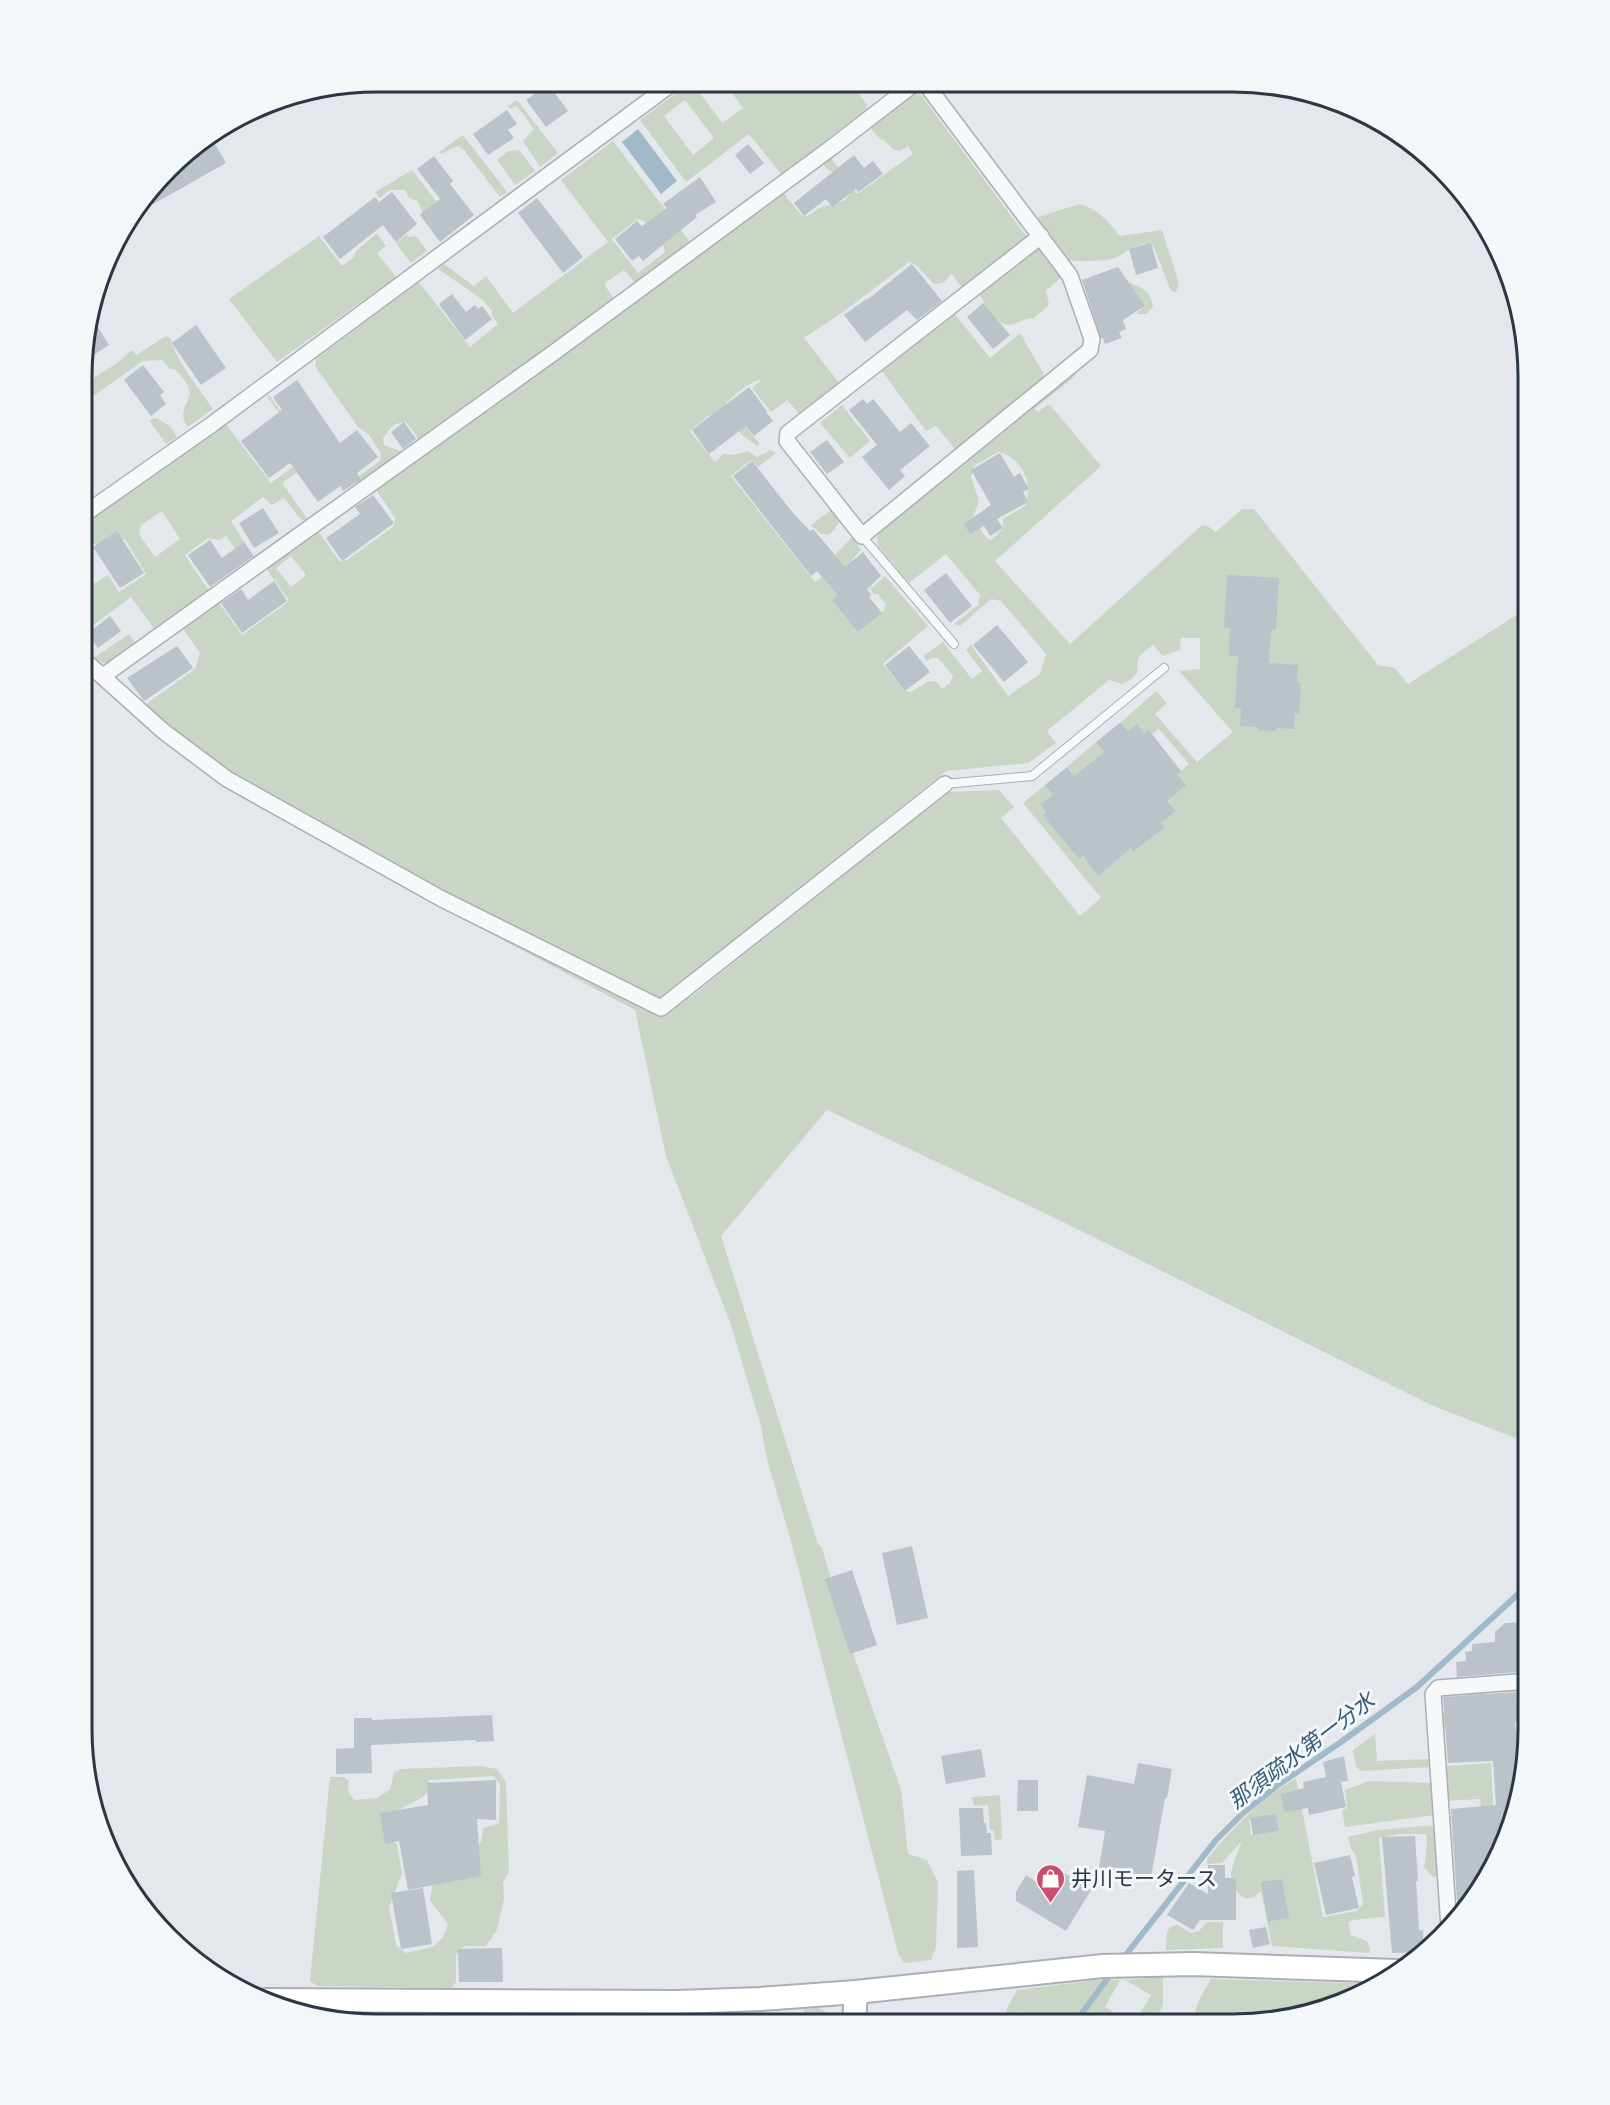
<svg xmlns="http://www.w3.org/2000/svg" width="1610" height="2105" viewBox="0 0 1610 2105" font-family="Ubuntu,'Noto Sans JP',sans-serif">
<rect width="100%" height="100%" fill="#e4e8ec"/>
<g fill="#cbd5c6" fill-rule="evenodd">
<path d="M691,82h9l-5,4 27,37 21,-15 -19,-26h127l16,23 -1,5 -85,64 -32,-40 -63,48 -46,-62zM685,100l29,38 -21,17 -29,-39z"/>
<path d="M914,94l7,1 106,142 -65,51 -11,-15c-4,8 -8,11 -17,11l-17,-18 -8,-4 -66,50 -39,26 36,46 -40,31 -13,-15 -16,12 -19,-24 10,-8c-14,1 -26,15 -36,23l34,41 -3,2 -15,-11 -13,-13 -2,17 -18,-24 -19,16 25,31 8,-8 10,1 15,-4 9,6 14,-7 5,3 -18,14 -7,-7 -20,16 84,106 21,-15 2,-6 -3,-6 17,-18 9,13 -10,11 16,21 -9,50 26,-21 2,-6 -8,-11h-4l-4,-5 15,-13 43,50 -45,38 22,27 5,1 19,-11 8,1 5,7 8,-6 3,-7 -15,-18h-6l-5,3 -4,-5 20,-14 29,37 10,-8 -16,-21 5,-5 37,51 32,-22 6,-20 -45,-53 -10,-2 -31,27 -6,-2 24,-19 2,-10 -34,-41 -37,29 -31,-37 -1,-8 5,-11 196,-161 1,4 -7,9 -38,30 4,3 10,-7 3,1 50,60 -106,95 75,83 131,-118 5,-1 10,7 26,-23h12l124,156 17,3 13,16 121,-77 -1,836 -97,-38 -376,-187 -228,-108 -106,126 97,308 4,4 33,111 46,130 7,65 19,6 11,22 -2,65 -5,13 -27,3 -5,-7 -109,-419 -23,-77 -6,-34 -11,-37 -19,-64 -65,-169 -31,-146 -221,-117 -192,-107 -84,-65v-8l4,-6 53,-38 5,-16 -17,-24 36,-26 23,32 46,-33v-3l-23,-32 53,-36 22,31 7,-2 47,-34 1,-8 -24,-36 -12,3 -4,-6 25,-18 1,-7 -12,-19 -11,-8 -43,-61 1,-7 103,-77 51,65 28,-23 -6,-9v-4l-9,-11 -45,-31 6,-5 30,22 12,-10 27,37 95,-71 -47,-62 52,-39 77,101 -55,41 -11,-13 -19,13v3l10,14 166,-110 21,26h5l14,-9 23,-6 6,-7 -15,-21 -7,-3 -6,-7 8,-7 27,38 56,-40 -5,-8 -8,5 -6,-1 -10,-10 -4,-1 -8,-9v-4zM638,219c13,4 25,19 27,33l-27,21 -26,-34zM406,422l11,14v5l-14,11 -19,-7 -1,-6c6,-11 11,-16 23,-17zM998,452c15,2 29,19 30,34 1,6 -1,13 -2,19l-23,14v10l-12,11 -5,-2 -13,-21 6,-16 -8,-24 3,-11zM291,556l15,19 -15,12 -15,-19zM1181,638h19v31l-21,2 54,61 -36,30 -42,-48 12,-11 -11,-12 -35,31 7,9 9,-6 7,8 4,-4 4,5 7,-5 30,35 -12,10 -10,27 8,10 -14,12 3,4 -29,25 -4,-4 -33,27 -57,-70 13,-10 -9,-10 -22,18 78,95 -21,18 -79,-98 13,-11 -15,-17 -52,2 -256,205 -9,-10v-5l264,-211 82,-8 28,-20 -9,-12 62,-51 13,4 11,-6 5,-8c-4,-13 6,-18 15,-25l10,11 17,-6z"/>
<path d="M517,100l41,53 -18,14 -17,-26 11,-12 -17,-23 -7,3 -2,-3z"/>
<path d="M463,135l44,57 -7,5 -36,-47 -6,-4 -17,8 -2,-2z"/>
<path d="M519,150l16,21 -20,14 -18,-25 11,-9z"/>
<path d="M412,170l31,40 -17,13 -8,-22 -9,-3 -4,-8h-15l-10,8 -5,-6z"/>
<path d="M1079,204c18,4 30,18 41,32l42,-6 17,53 -3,9 -5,-1 -18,-46c-14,-4 -26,7 -38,13 -5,3 -40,4 -46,2 -7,-2 -12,-11 -16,-16 -8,-10 -15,-14 -15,-27z"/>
<path d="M377,233l9,13 -9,7 19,24 -119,85 -48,-63 90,-63 23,30 12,-9 2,-6z"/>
<path d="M406,235l3,2 7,-1 11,15 -16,12 -15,-20z"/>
<path d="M1035,246h6l21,31 -16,13 3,15 -16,14c-9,-2 -14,5 -23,6 -13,1 -31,-26 -31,-37z"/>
<path d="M1124,280c15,8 27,8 29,27l-7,7h-10l9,-8z"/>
<path d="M950,313h4l36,45 30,-25 26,45 -90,72 -20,-24 -10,5 -44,-60 19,-15 1,-5z"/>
<path d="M166,336l5,3c2,17 31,54 42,70l-25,18c-13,-18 5,-25 1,-38 -1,-7 -10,-15 -15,-20h-4l-8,-9 -19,1 -60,42v-19l33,-20 16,-14 4,5z"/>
<path d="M269,395l46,64 -33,24 26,37 -3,2 -7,-6 -14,-18 -12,7 -9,-8 -32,24 13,21 -9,7 -9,-13 -7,4 -11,-2 -23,17 24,36 -54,39 -24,-33 -48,36v-43l25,-15 11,17 27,-18 -21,-35 -20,7 -16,-4c-5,-7 -8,-14 -3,-22l29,-21 8,-1 102,-75 46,60 27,-20 13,-5 -44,-62zM162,511l18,28 -25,18 -16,-23 2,-9z"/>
<path d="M842,405l28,36 -20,17 -30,-35z"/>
<path d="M156,418l14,8 7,11 -11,7 -17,-24z"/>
<path d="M831,510l9,11 -7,10 -5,4 -7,-1 -10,-9z"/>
<path d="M129,634l7,10 -28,19h-5l-8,-6z"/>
<path d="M1096,742l8,10 -30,24 -7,-9z"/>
<path d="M1528,1687v19l-7,-1 -4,-14 -32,2 1,32 -43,2v-14l23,-2 -1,-20z"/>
<path d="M1375,1734l2,27 53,-2 2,8 -70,4 -6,-4 -3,-17z"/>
<path d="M1491,1763l4,75 -43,4v-4l27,-2 4,-5 -3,-32 -32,2 -2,-35z"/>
<path d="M481,1766l16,3 9,13 3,89 -6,12 1,16 -7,31 -11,16h-22l-8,9v27l-5,6 -134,-2 -7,-5 20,-204h14l5,4 -1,10 6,9 22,-2 14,-8 4,-18 8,-3zM493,1776l7,8 -1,39 -16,5 -2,14 -9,8 -16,26 -24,10 -2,15 18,23c-8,26 -18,23 -42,29l-10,-8 -7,-38 13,-34 -5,-28 -11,-16 2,-13 35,-19 6,-8v-9z"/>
<path d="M1296,1778l27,139 34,-6 6,-7 -7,-48 -5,-7 -3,-12 29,-7 59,-5 4,51 -7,1 -9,-9 3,-23 -1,-11h-27l-20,4 6,79 -32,3 -5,3 3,12 16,6 3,8 -1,4 -97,-7 -11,-55c-3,2 -5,5 -7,6 -14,7 -23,-13 -23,-24 1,-7 8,-25 11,-32l-20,22 -15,1v-5c27,-33 53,-60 89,-81zM1294,1790l4,18 -14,3 -4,-17zM1276,1815l3,16 -28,4 -2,-16zM1282,1879l6,39 -19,4 -7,-39z"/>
<path d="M1369,1781l63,2 3,32 -90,12 -3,-17 5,-2 -2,-18z"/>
<path d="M1000,1795l2,44 -7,1 -1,-9 -4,-1 -2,-25 -14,1 -2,-9z"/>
<path d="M1207,1922h16v26l-57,2 1,-18 3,-5 7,-2 14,8 8,-2z"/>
<path d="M1163,1977v28l-10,19h-19l17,-29 -26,-15z"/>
<path d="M1211,1979l168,5c-53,35 -123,40 -185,40 -2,-15 10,-33 17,-45z"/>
<path d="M1097,1980h23l-15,27 28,17 -95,-1 -16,-11 -8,11h-7l-4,-4 4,-11 10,-18z"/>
<path d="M818,2008l16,8 4,7h-30l-4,-7v-7z"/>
<path d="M403,2013v9l-65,-1 1,-7z"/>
<path d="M676,2015l1,7h-42v-5z"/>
</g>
<path fill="#a1baca" d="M638,129l39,52 -16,13 -39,-52z"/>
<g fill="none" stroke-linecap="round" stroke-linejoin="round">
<g stroke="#a1baca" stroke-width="6">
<path d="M1121,1961l95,-121 27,-27 35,-28 63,-43 76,-55 111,-102"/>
<path d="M1074,2024l39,-53"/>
</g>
</g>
<g fill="#bbc2c9">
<path d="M548,84l20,27 -22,16 -20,-27z"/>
<path d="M507,110l10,14 -9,6 6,8 -26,17 -15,-21z"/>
<path d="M211,137l15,26 -92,52 48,-61z"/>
<path d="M748,144l16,19 -14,11 -15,-19z"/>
<path d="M854,155l10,13 9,-7 10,13 -25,18 -2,-3 -24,18 -6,-8 -22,17 -10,-13z"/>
<path d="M434,156l19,25 -3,3 24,31 -34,27 -20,-27 20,-16 -23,-30z"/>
<path d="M700,177l16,25 -21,13 2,2 -54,44 -4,-5 -7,5 -17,-22 22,-18 5,5 25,-18 -4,-4z"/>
<path d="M392,192l25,32 -21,18 -13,-17 -43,34 -17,-22 52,-40 4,5z"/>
<path d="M537,198l46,59 -20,16 -45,-60z"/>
<path d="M1151,243l7,25 -22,7 -7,-26z"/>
<path d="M912,264l30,37 -25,19 -10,-10 -42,32 -21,-27 22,-16 1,1z"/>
<path d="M1118,267l27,39 -22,14 3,9 -7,3 3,6 -17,6 -2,-6h-2l-19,-58z"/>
<path d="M452,294l14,18 9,-7 3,4 4,-3 10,13 -27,21 -26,-36z"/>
<path d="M983,303l27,32 -17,14 -26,-32z"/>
<path d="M91,316l18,29 -25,16v-23z"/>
<path d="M196,325l30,43 -25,17 -29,-42z"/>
<path d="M143,365l21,27 -4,3 6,9 -15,12 -27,-36z"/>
<path d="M297,380l43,63 17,-13 21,27 -21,16 4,6 -18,12 -3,-5 -22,16 -28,-39 -21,15 -28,-37 41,-31 -9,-13z"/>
<path d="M749,387l18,24 -1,1 7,9 -19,15 -8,-10 -37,28 -17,-24z"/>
<path d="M863,399l4,5 6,-5 27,33 11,-9 19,23 -30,24 5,6 -16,14 -27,-33 15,-12 -28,-35z"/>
<path d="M404,422l12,17 -13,10 -12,-17z"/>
<path d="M827,440l17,22 -17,12 -17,-22z"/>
<path d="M1000,453l14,24 6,-4 9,16 -6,3 5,10 -31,17 6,9 -13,8 -6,-10 -14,8 -6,-10 27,-19 -20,-35z"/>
<path d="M752,461l41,52 17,18 3,-2 32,38 18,-15 18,24 -14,13 4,6 -2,2 13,16 -24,19 -26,-32 6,-5 -21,-24 -6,5 -78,-100z"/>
<path d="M373,495l21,28 -52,38 -16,-23 34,-24 -5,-7z"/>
<path d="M263,508l16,25 -25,15 -15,-25z"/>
<path d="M117,531l27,42 -24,15 -27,-41z"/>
<path d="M210,540l12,18 22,-16 10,14 -44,31 -22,-32z"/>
<path d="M946,573l26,33 -22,17 -26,-33z"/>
<path d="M1227,575l52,3 -3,52h-5l-2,33 29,2 -1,17 4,1 -2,31 -4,-1 -1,16 -18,-1v3l-18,-1v-3l-18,-1 1,-17 -6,-1 3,-52h-9l1,-28 -6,-1z"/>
<path d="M274,581l13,20 -45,32 -21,-30 20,-14 7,11z"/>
<path d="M110,616l11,15 -23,17 -11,-14z"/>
<path d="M997,625l31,37 -24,20 -31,-37z"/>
<path d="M177,646l16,22 -49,33 -17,-23z"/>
<path d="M909,646l21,26 -25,19 -20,-26z"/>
<path d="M1121,722l7,9 9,-7 7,9 4,-4 33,42 -4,3 9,11 -19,16 9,10 -15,12 4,4 -31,25 -3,-4 -33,28 -15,-20 -4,3 -20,-24 -16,-20 4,-2 -7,-9 13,-9 -8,-10 22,-18 7,9 30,-24 -8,-10z"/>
<path d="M912,1546l16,72 -31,7 -15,-72z"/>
<path d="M852,1570l25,75 -27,9 -25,-75z"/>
<path d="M1528,1622v49l-71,6 -1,-15 10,-1 -1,-9 7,-1v-7l23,-2v-10l10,-9z"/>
<path d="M1516,1692l2,30h-3l6,63 -8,39 -34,68 -21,25 -7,-108 45,-4 -3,-44 -45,2 -5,-66z"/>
<path d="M492,1715l2,26 -18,1v-2l-105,5 1,28 -36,1v-25l18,-1v-30h18v2z"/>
<path d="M981,1749l5,28 -40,7 -5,-28z"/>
<path d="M1344,1756l4,25 -7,1 5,25 -37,8 -1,-7 -24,4 -4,-18 24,-6 -1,-6 23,-5 -3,-15z"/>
<path d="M1138,1763l34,6 -5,29h-2l-14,79 -52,-9 6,-37 -27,-4 9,-52 47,9z"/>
<path d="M496,1780v40l-19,-1 4,57 -73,14 -9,-49 -14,3 -5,-31 48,-8 -1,-22z"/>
<path d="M1018,1780h20v31h-21z"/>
<path d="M959,1808h24l1,15h2l1,10h4l1,22 -31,1z"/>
<path d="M1276,1814l3,17 -26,4 -3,-17z"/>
<path d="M1415,1836l3,45h-2l3,49h4l1,22 -32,1 -10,-116z"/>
<path d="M1350,1855l5,21 -3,1 7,31 -33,7 -12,-52z"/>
<path d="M1208,1865h17v13h11v42h-36l-7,10 -26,-15 22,-32 19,11z"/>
<path d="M1053,1866l38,24 -25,41 -50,-30v-9l10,-17 15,10z"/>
<path d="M974,1870l4,77 -21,1v-77z"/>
<path d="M1282,1879l7,39 -21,4 -7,-40z"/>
<path d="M423,1888l9,56 -31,5 -10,-56z"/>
<path d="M1266,1927l4,17 -17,4 -4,-18z"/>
<path d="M502,1948l1,34h-44l-1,-33z"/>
</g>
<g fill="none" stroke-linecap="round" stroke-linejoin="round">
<defs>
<g id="lane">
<path d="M862,536l92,108"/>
<path d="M945,784l87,-8 132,-108"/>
</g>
<g id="street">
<path d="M925,83l145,193 22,63 -2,11 -228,186 -75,-95 1,-8 253,-197"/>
<path d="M83,515l128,-90 463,-343"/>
<path d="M83,659l80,72 64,48 215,120 219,109 284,-224"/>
<path d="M103,676l453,-325 275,-203 84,-65"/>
<path d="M1449,1927l-16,-233 5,-6 90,-7"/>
</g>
<g id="secondary">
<path d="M266,2000l412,2 82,-3 96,-7 247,-26 90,-2 204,7"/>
<path d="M854,2023l2,-31"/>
</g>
</defs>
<use href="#lane" stroke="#a9afb6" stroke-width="10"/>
<use href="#street" stroke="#a9afb6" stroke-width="18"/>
<use href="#secondary" stroke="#a9afb6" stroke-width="26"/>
<use href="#lane" stroke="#f7f8fa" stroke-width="8"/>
<use href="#street" stroke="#f7f8fa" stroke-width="15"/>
<use href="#secondary" stroke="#fff" stroke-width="22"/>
</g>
<defs>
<symbol id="shop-pin" viewBox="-11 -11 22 30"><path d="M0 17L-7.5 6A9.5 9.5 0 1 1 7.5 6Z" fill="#cb4e70" stroke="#f4f7f9"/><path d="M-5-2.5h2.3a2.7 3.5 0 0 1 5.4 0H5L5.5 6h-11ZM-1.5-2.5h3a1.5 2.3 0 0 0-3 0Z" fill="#fff"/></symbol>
</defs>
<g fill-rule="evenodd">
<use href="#shop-pin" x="1034" y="1862" width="33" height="45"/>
</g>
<g text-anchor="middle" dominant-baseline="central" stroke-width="6" stroke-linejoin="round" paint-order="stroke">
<g font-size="21" fill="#2c3744" stroke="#f4f7f9" text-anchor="start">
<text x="1071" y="1878">井川モータース</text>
</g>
<g font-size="22" font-style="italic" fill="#375b77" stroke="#f4f7f9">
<text transform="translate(1301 1750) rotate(-37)">那須疏水第一分水</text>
</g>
</g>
<path d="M0 0H1610V2105H0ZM377 92H1233A285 285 0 0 1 1518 377V1729A285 285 0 0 1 1233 2014H377A285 285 0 0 1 92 1729V377A285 285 0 0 1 377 92Z" fill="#f4f7f9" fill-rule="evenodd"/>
<path fill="none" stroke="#2c3744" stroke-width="3" d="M377 92H1233A285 285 0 0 1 1518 377V1729A285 285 0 0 1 1233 2014H377A285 285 0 0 1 92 1729V377A285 285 0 0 1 377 92Z"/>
</svg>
